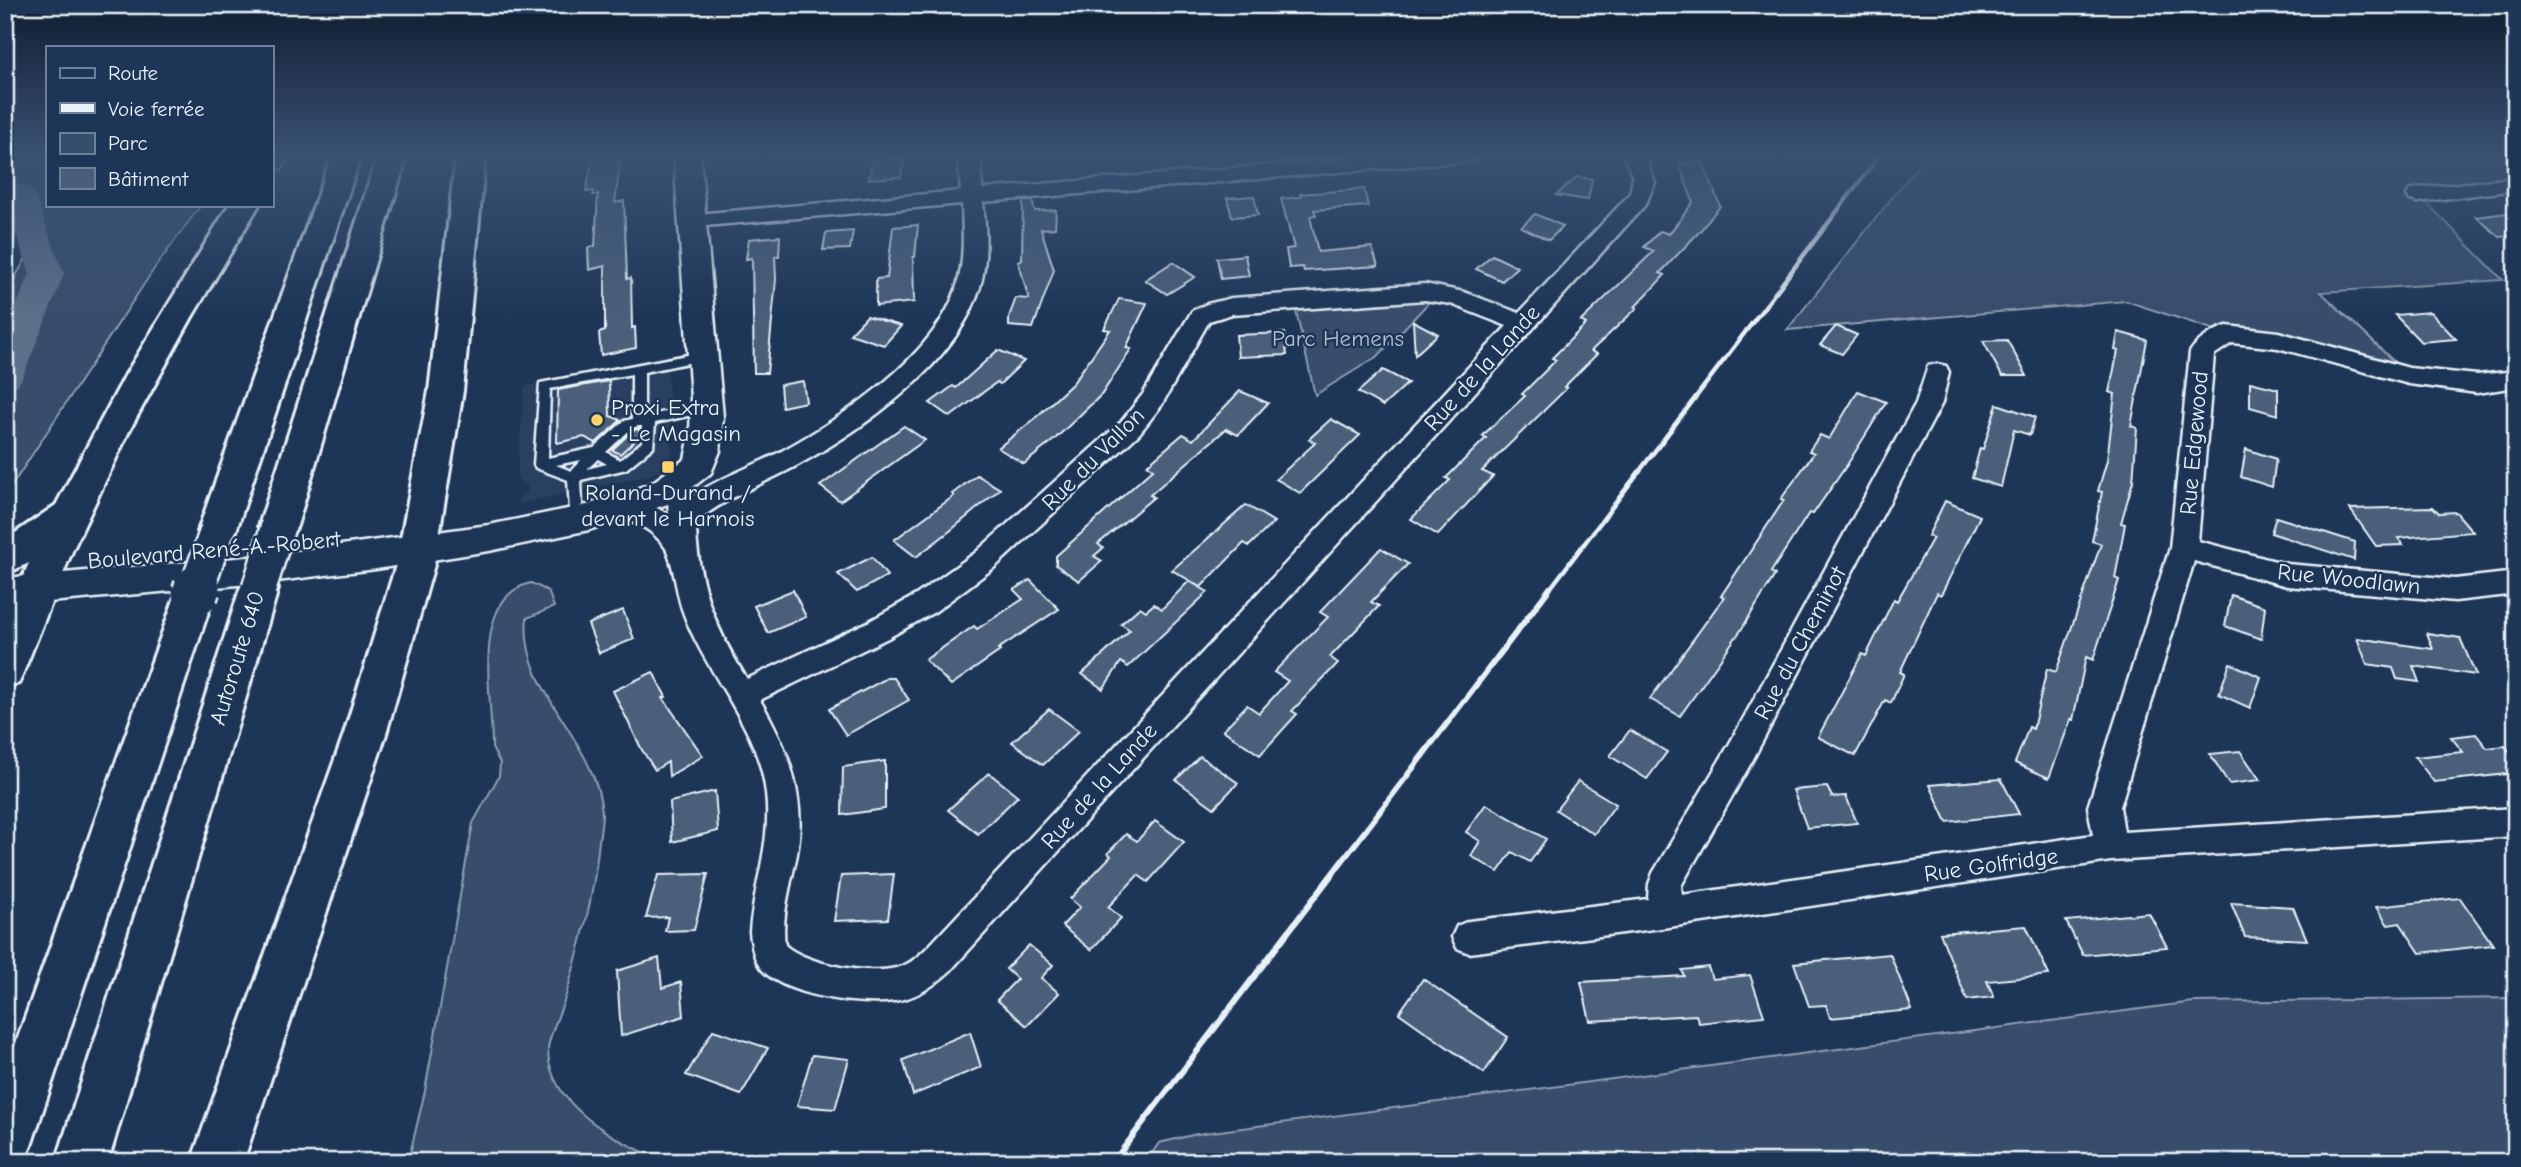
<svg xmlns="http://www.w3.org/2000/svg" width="2521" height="1167" viewBox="0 0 2521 1167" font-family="'Comic Neue',sans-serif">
<rect width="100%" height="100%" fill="#1d3557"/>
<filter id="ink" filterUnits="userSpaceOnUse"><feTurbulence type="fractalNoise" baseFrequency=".0143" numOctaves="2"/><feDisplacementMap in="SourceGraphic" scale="14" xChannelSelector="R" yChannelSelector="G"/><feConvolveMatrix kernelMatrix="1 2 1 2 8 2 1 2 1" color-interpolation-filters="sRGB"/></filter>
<g filter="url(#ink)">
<path fill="#2a4162" d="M667,358l5,99 -9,12 -13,6 -132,29 1,-6 8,-5 1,-9 -9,-3 -2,-5 7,-87 3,-3z"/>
<g fill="#374d6c" stroke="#909fb2" stroke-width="2">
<path d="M5,155h42v50h154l-47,64 -149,227v-200l34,-62 -34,-30z"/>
<path d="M1926,155h590v29l-97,11 84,85 -182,12 88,84 -182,-42 -101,-33 -339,29z"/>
<path d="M1433,298l-55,58 -63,39 -20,-88z"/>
<path d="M531,583l17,8 6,16 -27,11c-8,73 70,122 75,195 0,11 -3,25 -4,37 -5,50 -18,97 -32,145 -4,14 -18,42 -18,55 1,50 53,82 93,101 12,6 27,7 41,11h-274l17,-71 48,-268 26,-47 1,-13 -8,-15c1,-49 -23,-151 39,-165z"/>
<path d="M2516,998v164h-1370l13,-19 38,-9 996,-132z"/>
</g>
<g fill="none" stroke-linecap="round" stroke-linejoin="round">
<path fill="#5d7089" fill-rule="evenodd" d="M5,179l26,10 4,7 29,78 -41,102 -5,9 -13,4v-57l25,-58 -25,-71z"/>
</g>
<g fill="#495e7a" stroke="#e8f1f8" stroke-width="2">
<path d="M593,155h28l-6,48 9,-2 3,78 4,-1 1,50 3,-1 1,21 -35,7 -2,-22 6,-2v-65l-16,4 -1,-22 7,-2 3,-52 -5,1 1,-4 -8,1z"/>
<path d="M904,158l-3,19 -32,2 3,-19z"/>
<path d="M1703,162l17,44 -20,25 -40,42 5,2 -30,32 2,1 -46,43 6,3 -33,33 3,1 -85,83 11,5 -55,59 -27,-16 39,-39 -4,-2 40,-40 -4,-2 43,-40 -3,-2 34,-34 -4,-2 34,-34 -5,-3 73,-70 -10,-4 16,-16 9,3 24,-32 -14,-39z"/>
<path d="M1577,177l15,2 -4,21 -32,-5z"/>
<path d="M1364,189l4,17 -54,4 2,5 -6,1 8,36 54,-5 6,19 -74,5 -1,-4 -14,1 -3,-19 8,-1 -13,-49 20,-2 -1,-3z"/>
<path d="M1254,196l4,19 -26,2 -5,-19z"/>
<path d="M1023,201h9l3,10 21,-1 -1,18 -14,1 13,41 -21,58 -24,-2v-9l7,-19 13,1 -11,-38 4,-1z"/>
<path d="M2507,213l9,8v14l-16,2 -24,-20z"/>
<path d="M1535,214l28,12 -14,14 -28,-13z"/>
<path d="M918,225l-3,32h-2l1,45 -38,4v-27l11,-1 6,-51z"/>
<path d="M853,231l-3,18 -27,1 3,-17z"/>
<path d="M780,236l-1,20h-4l1,23 -9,94h-13l-2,-115 -6,1 3,-20z"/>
<path d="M1245,255l4,21 -28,3 -4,-21z"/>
<path d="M1492,255l25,12 -15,14 -26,-12z"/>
<path d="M1173,262l22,15 -28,17 -22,-14z"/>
<path d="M1119,299l28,4 -21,45 5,1 -29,45 -47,45 -31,25 -26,-16 34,-27 41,-38 37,-53 -6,-1z"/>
<path d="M2430,312l26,27 -35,3 -26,-27z"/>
<path d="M867,316l34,10 -17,19 -34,-11z"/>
<path d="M1413,321l25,13 -23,21z"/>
<path d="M1836,326l21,9 -15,19 -22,-9z"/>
<path d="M2118,332l29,8 -16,86 6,2 -4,53 -12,42 4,1 -10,54 4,2 -26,80 -7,-3 -13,63 -2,-1 -22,59 -34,-15 14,-36 4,2 14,-60 9,3 45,-128 -9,-3 10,-49 -4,-1 9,-31 8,-66 -6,-2 9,-41 -3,-1z"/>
<path d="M1284,333l3,22 -49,2 -2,-22z"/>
<path d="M2007,340l20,36h-25l-19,-35z"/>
<path d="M998,350l26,11 -24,23 -3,-2 -47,35 -20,-14 23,-17 3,2z"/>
<path d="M1383,370l25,13 -25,23 -25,-14z"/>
<path d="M609,381l1,35 11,4 -25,23 -12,-6 -27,6 1,-53z"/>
<path d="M803,381l3,21 -24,5 -2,-22z"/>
<path d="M2250,382l28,7v26l-28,-8z"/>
<path d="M1240,391l28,12 -30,32 -12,-6 -76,66 4,2 -56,47 5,4 -9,8 8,5 -23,20 -23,-16v-9l97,-87 -6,-4 36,-31 10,6z"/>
<path d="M1858,391l28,11 -39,63 -34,49 -4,-1 -38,59 4,3 -34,55 -61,86 -30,-17 74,-102 -3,-1 63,-96 -3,-1 33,-46 -5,-2 11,-16 9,4z"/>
<path d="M1997,404l38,13 -5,18 -16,-5 -13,57 -29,-9 8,-30 3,1z"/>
<path d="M1331,419l29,16 -60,58 -24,-14 39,-36 -6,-4z"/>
<path d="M904,426l21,14 -85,61 -20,-15z"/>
<path d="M639,429v8l-19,17 -8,-4 21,-20z"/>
<path d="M2246,449l30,10 -4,28 -31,-10z"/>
<path d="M977,475l23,14 -50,42 -34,26 -22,-17 60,-44 -2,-2z"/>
<path d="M1945,501l35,15 -39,79 -4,-2 -37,79 4,2 -13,29 -6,-3 -30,56 -37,-19 44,-83 4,2 28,-57 3,2 36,-63 -5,-2z"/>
<path d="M1246,505l28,17 -25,24 -5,-3 -43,44 -29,-17z"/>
<path d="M2433,507l6,6 17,-1 17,20 -75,6 5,7 -27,1 -26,-37z"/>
<path d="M2276,517l79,25 -1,18 -83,-27z"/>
<path d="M1381,548l27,16 -37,38 8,4 -49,51 8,6 -46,48 5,3 -37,41 -37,-25 24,-25 12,8 29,-32 -14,-9 54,-55 -8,-5z"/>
<path d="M872,557l15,19 -30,16 -19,-18z"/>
<path d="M1030,580l29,29 -61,40 2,2 -49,34 -26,-25 49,-34 3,3 46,-30 -9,-9z"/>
<path d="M1189,581l19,11 -80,75 -7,-5 -18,27 -21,-15 48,-44 -9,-6 19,-17 6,4 8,-7 8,5z"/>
<path d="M793,590l13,27 -38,16 -14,-27z"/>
<path d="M2231,595l34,12 -4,32 -36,-13z"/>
<path d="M623,610l11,29 -35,14 -11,-29z"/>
<path d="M2427,633l33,5 16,37 -63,-9 6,16 -22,-3 -4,-11 -26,-4 -10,-26 76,11z"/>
<path d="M2230,663l31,14 -11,31 -31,-14z"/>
<path d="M653,672l13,25 -3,1 40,58 -34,20 -1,-14 -13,8 -13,-20 -29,-59z"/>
<path d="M887,678h7l15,22 -63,35 -17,-26z"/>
<path d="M1049,709l30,22 -36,34 -31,-23z"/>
<path d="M1630,730l37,22 -20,27 -37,-23z"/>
<path d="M2476,734l11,14 18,-2 11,13v14l-82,9 -19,-25 48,-5 -12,-15z"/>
<path d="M2240,751l20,29 -31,4 -19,-30z"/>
<path d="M1200,756l38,27 -24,25 -38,-28z"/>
<path d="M885,761v48l-43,6 1,-48z"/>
<path d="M989,773l29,23 -40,38 -30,-24z"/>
<path d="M2001,779l18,35 -72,8 -17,-37z"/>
<path d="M1578,781l38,23 -22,30 -38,-24z"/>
<path d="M1827,787l5,10 14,-1 11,27 -50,5 -14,-38z"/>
<path d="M715,791l3,40 -46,11 -2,-40z"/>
<path d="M1486,804l60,35 -16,23 -18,-10 -14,20 -27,-16 9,-15 -14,-9z"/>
<path d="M1155,821l29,21 -36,40 -10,-7 -30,32 13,11 -30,32 -29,-24 18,-19 -10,-8 41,-43 -3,-3 18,-19 11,7z"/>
<path d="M708,874l-14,56 -29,1 3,-14 -22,1 12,-43z"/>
<path d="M894,874l-6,45 -54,2 7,-45z"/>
<path d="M2460,898l33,47 -73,8 -20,-30 -12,2 -12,-18z"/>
<path d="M2231,903l62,4 14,33 -62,-3z"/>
<path d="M2149,913l18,34 -84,8 -17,-34z"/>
<path d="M2026,926l23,49 -62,6 7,16 -27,3 -27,-67z"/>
<path d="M1029,945l24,20 -12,13 18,15 -32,33 -30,-26 20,-21 -11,-10z"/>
<path d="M1890,954l22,56 -82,8 -4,-13 -17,1 -15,-43z"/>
<path d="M659,958l3,30 19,-6 3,34 -63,20 -4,-65z"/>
<path d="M1708,967l4,12 38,-4 14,41 -65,7 -3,-8 -106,6 -9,-39 103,-6 -2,-6z"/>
<path d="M1423,979l85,58 -24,36 -85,-60z"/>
<path d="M713,1030l55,18 -27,47 -55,-20z"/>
<path d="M970,1032l11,35 -68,28 -10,-35z"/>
<path d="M812,1055l37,4 -14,50 -38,-3z"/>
</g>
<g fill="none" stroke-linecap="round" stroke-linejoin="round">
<defs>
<path id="service" d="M703,352l6,4 -2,3 -63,13v44l63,-12 4,1 2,3 -2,3 -56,12 -2,24 -27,22 -45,11 1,25 -7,5 -5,-1 -2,-29 -32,-12 -2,-3 6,-82zM632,374v45l-8,2 -30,27 -46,10 2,-69zM638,426h4v16l-22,18 -14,-8 26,-24zM598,459l9,5 -20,5zM581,460l-10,11 -15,-6z"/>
<g id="minor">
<path d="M958,155h22l2,34 409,-34h89l-3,4 -7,2 -487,41c3,28 5,58 -3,85 -22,76 -116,142 -182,178 -35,19 -72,32 -102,57 0,59 19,107 51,157l121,-57 48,-27 59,-42 146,-131 22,-28 49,-83 15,-7 25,-6 193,-14 39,8 55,21 111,-119 3,-16 -9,-23h21l10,28 -10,22 -695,766c-16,15 -34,27 -56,30 -33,5 -113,-5 -134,-34 -7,-10 -9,-24 -10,-36 4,-47 22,-90 16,-138 -8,-69 -62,-120 -84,-184 -5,-15 -10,-53 -17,-62 -15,-21 -30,-24 -53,-31l-4,-7 4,-7c18,-6 41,3 57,13l-2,-30 4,-7 9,-3 9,3 5,17c27,-18 58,-28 86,-43 62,-34 153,-94 176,-163 9,-27 7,-57 6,-85l-270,23 -8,-2 -3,-5 3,-5 277,-24zM1425,300l26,4 56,22 -577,619c-7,7 -16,16 -25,20 -29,13 -98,0 -120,-20 -4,-31 6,-61 12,-91 10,-56 -9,-107 -37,-154l128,-62 48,-27 59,-44 144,-133 22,-28 48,-85 23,-7z"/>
<path d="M2516,178v12l-98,12 -8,-2 -3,-5 3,-5 8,-2z"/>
<path d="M2227,326l51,6 131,36 68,7 39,-4v16l-39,6 -68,-9 -131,-36 -46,-5 -18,12 -16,186 89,23 168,15 61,-7v22l-61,7 -168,-15 -93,-25 -74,246 4,25 392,-24v28l-405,25 -442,66 -200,26 -12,-5 -5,-11 5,-11 12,-5 179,-22 1,-15 4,-11 77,-130 186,-340 12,-37 9,-2 9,2 3,6 -7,31 -190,358 -71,125 1,9 411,-60 -5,-28 82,-259 20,-196c7,-12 24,-22 37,-26z"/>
</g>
<path id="tertiary" d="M674,155h26l23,262 -3,34 -9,22 -37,29 -85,28 -100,21 -113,18 -116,14 -255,23v-28l255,-22 229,-31 98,-20 63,-21 35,-25 5,-24 1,-37z"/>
<g id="motorway">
<path d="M271,155h18l-8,13 -10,3z"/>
<path d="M332,155h29l-125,376 -6,10 -13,4 -13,-4 -6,-10z"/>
<path d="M378,155h29l-110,371 -6,10 -13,4 -13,-4 -6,-10z"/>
<path d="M456,155h29l-22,236 -29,174 -48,169 -143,428h-52l153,-428 52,-169 33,-174z"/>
<path d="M229,205h30l-67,112 -63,114 -56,118 -54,134 -14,4v-69l24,-55 -24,11v-34l51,-35 70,-131z"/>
<path d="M259,574l14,4 5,11 -170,573h-52l184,-573 5,-11z"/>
<path d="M195,579l14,4 5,11 -183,552 -7,16h-19v-88l171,-480 5,-11z"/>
</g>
</defs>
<use href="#service" stroke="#e8f1f8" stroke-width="5"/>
<use href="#minor" stroke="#e8f1f8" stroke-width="5"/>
<use href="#tertiary" stroke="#e8f1f8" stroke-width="5"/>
<use href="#motorway" stroke="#e8f1f8" stroke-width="6"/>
<use href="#service" fill="#1d3557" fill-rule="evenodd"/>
<use href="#minor" fill="#1d3557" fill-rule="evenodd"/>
<use href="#tertiary" fill="#1d3557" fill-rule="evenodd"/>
<use href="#motorway" fill="#1d3557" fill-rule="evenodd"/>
<path stroke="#e8f1f8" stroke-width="4.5" d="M1549,590l331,-435"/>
<path stroke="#e8f1f8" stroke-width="6" d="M1113,1162l437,-574"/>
<defs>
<g id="motorway-bridge-far1">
<path d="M259,589l19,-63"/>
<path d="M196,590l21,-59"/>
</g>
<path id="motorway-bridge" d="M195,594l2,-6"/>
</defs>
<use href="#motorway-bridge-far1" stroke="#e8f1f8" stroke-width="38" stroke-linecap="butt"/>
<use href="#motorway-bridge" stroke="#e8f1f8" stroke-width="50" stroke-linecap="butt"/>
<use href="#motorway-bridge-far1" stroke="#1d3557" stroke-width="33"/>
<use href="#motorway-bridge" stroke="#1d3557" stroke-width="45"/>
</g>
</g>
<linearGradient id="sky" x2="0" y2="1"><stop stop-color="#101d30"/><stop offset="0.49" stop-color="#3a5174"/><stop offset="1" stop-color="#3a5174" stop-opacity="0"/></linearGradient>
<rect width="2521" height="319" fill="url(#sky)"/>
<g fill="#ffd166" stroke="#1d3557" stroke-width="2.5">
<circle cx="597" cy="420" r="7"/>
<rect x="661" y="460" width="14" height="14" rx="3.5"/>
</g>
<g text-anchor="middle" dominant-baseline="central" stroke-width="5" stroke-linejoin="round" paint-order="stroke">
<g font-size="23" fill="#b3c0ce" stroke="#1d3557">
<text x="1338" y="338">Parc Hemens</text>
</g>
<g font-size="23" fill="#e8f1f8" stroke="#1d3557">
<text transform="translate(1482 368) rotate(-48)">Rue de la Lande</text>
<text transform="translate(2194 443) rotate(-85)">Rue Edgewood</text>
<text transform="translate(1093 459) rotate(-45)">Rue du Vallon</text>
<text transform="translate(214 550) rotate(-5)">Boulevard René-A.-Robert</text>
<text transform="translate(2349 579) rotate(6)">Rue Woodlawn</text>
<text transform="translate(1800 643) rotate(-62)">Rue du Cheminot</text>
<text transform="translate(237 658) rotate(-73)">Autoroute 640</text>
<text transform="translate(1099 786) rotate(-48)">Rue de la Lande</text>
<text transform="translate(1991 865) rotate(-8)">Rue Golfridge</text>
</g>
<g font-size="23" fill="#e8f1f8" stroke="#1d3557" text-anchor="start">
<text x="611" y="407">Proxi Extra<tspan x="611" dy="26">- Le Magasin</tspan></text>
<text x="668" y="492" text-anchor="middle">Roland-Durand /<tspan x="668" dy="26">devant le Harnois</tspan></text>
</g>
</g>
<rect width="2521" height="1167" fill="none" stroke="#1d3557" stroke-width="28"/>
<rect x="14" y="14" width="2493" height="1139" fill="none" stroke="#e8f1f8" stroke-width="2.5" filter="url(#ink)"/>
<rect x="46" y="46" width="228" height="161" fill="#1d3557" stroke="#6e8097" stroke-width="2"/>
<rect x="60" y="68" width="35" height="10" fill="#1d3557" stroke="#6e8097" stroke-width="2"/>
<text x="108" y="80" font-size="21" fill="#e8f1f8">Route</text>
<rect x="60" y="103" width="35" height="10" fill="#e8f1f8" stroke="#6e8097" stroke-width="2"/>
<text x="108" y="116" font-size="21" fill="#e8f1f8">Voie ferrée</text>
<rect x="60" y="133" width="35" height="21" fill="#374d6c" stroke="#6e8097" stroke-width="2"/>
<text x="108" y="150" font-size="21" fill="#e8f1f8">Parc</text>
<rect x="60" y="168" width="35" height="21" fill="#495e7a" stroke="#6e8097" stroke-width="2"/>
<text x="108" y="186" font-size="21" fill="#e8f1f8">Bâtiment</text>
</svg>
